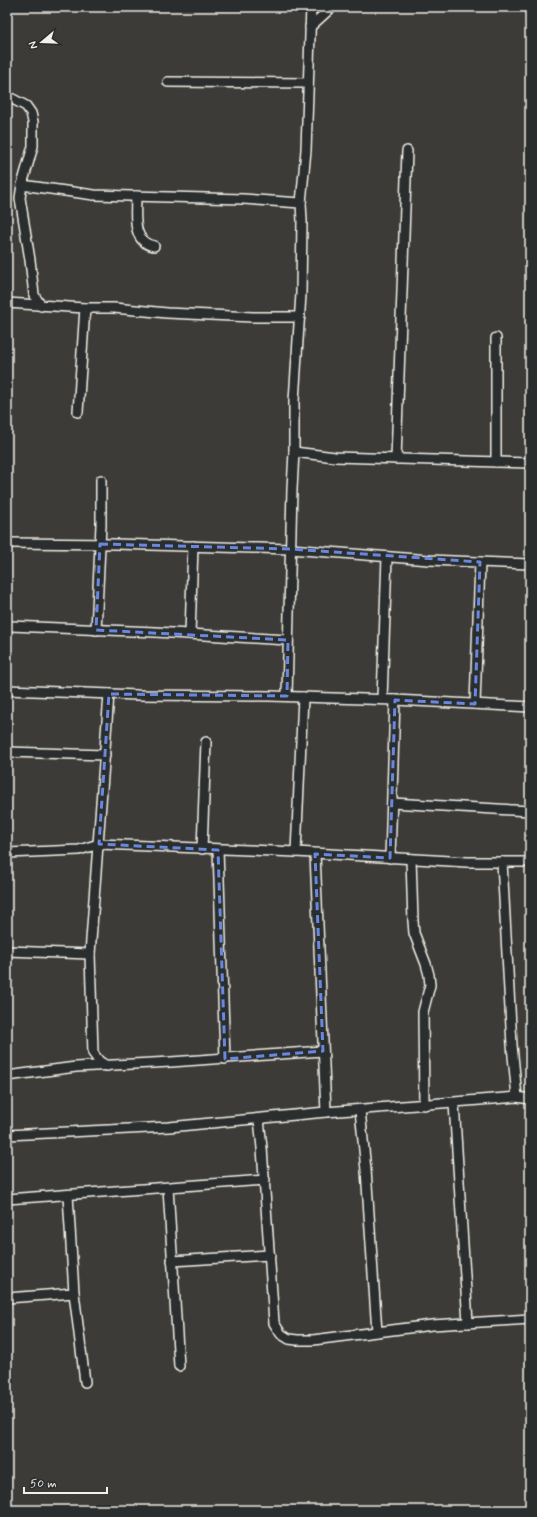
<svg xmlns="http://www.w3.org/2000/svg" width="537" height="1517" viewBox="0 0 537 1517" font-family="Mynerve,sans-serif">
<rect width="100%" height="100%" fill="#3d3b38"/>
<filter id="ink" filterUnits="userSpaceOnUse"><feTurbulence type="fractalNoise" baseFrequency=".025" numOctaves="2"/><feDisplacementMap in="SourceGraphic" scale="8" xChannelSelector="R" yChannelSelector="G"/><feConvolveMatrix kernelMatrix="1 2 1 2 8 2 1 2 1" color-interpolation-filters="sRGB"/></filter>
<g filter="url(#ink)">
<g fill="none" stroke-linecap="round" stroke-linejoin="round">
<defs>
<g id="minor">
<path d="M310,27l22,-20"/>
<path d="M168,82l140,1"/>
<path d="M7,96l19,10 5,7 2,9v24l-11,39 -2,13 10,62 4,35 7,11"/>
<path d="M22,185l72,10 149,4 58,4 1,18 -1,73 -7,107v51l-2,37 -5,207"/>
<path d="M136,196c0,18 -5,46 18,50"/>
<path d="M301,203l5,-53 5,-143"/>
<path d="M7,303l78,5h29l53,5 86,4h47"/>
<path d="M78,412l7,-104"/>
<path d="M294,452l41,5 195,6"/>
<path d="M396,459l11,-308"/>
<path d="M496,462v-124"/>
<path d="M7,543l108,1 175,5 139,11 101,4"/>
<path d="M7,625l4,1 144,6 133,8"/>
<path d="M96,630l5,-105v-45"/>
<path d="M190,634l3,-88"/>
<path d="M7,690l130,5 133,1 125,4 135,7"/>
<path d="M382,699l5,-142"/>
<path d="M475,704l5,-142"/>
<path d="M7,752l98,3"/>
<path d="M392,803l138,8"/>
<path d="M202,849l4,-107"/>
<path d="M218,850l7,209"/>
<path d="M296,852l7,-155"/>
<path d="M7,853l72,-3 20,-6 197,8 171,10h63"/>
<path d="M315,854l11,258"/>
<path d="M390,858l5,-158"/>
<path d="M411,859l2,62 1,12 12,31 3,11 1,10 -7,27 1,93"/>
<path d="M502,862l10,183 5,52"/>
<path d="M7,951l83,3"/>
<path d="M107,1066l-8,-5 -6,-8 -3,-99 19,-260"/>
<path d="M7,1076l69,-9 95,-5 152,-11"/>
<path d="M454,1103l14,220"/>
<path d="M360,1110l6,60 11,162"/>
<path d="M259,1119l3,29 12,175 7,11 8,5 8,1h16l119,-15 98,-6"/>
<path d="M7,1135l162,-8 157,-15 191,-15 13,2"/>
<path d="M168,1188l11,178"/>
<path d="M68,1195l6,98 11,89"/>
<path d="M7,1199l258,-19"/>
<path d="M172,1261l98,-6"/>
<path d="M7,1298l67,-5"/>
</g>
</defs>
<use href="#minor" stroke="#f4f1e8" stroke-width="12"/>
<use href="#minor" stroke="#2a2d2e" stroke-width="9"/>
</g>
</g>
<path fill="none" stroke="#6887de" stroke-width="3" stroke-dasharray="8 5" stroke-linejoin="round" d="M100,544l190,5 190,13 -5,142 -80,-4 -5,158 -75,-4 8,197 -98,8 -7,-209 -119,-6 10,-150 178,2 1,-56 -192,-10z"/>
<rect width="537" height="1517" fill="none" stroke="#2a2d2e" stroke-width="24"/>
<rect x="12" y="12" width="513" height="1493" fill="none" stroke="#f4f1e8" stroke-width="1.5" filter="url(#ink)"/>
<g transform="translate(42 42) rotate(251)" stroke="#2a2d2e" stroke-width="3" paint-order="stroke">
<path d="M0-3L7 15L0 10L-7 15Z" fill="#f4f1e8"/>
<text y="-6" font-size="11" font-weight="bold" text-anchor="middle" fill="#f4f1e8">N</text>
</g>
<path d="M24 1487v6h83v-6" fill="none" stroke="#f4f1e8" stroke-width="2"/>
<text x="30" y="1487" font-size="12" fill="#f4f1e8" stroke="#2a2d2e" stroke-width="3" paint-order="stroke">50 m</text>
</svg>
